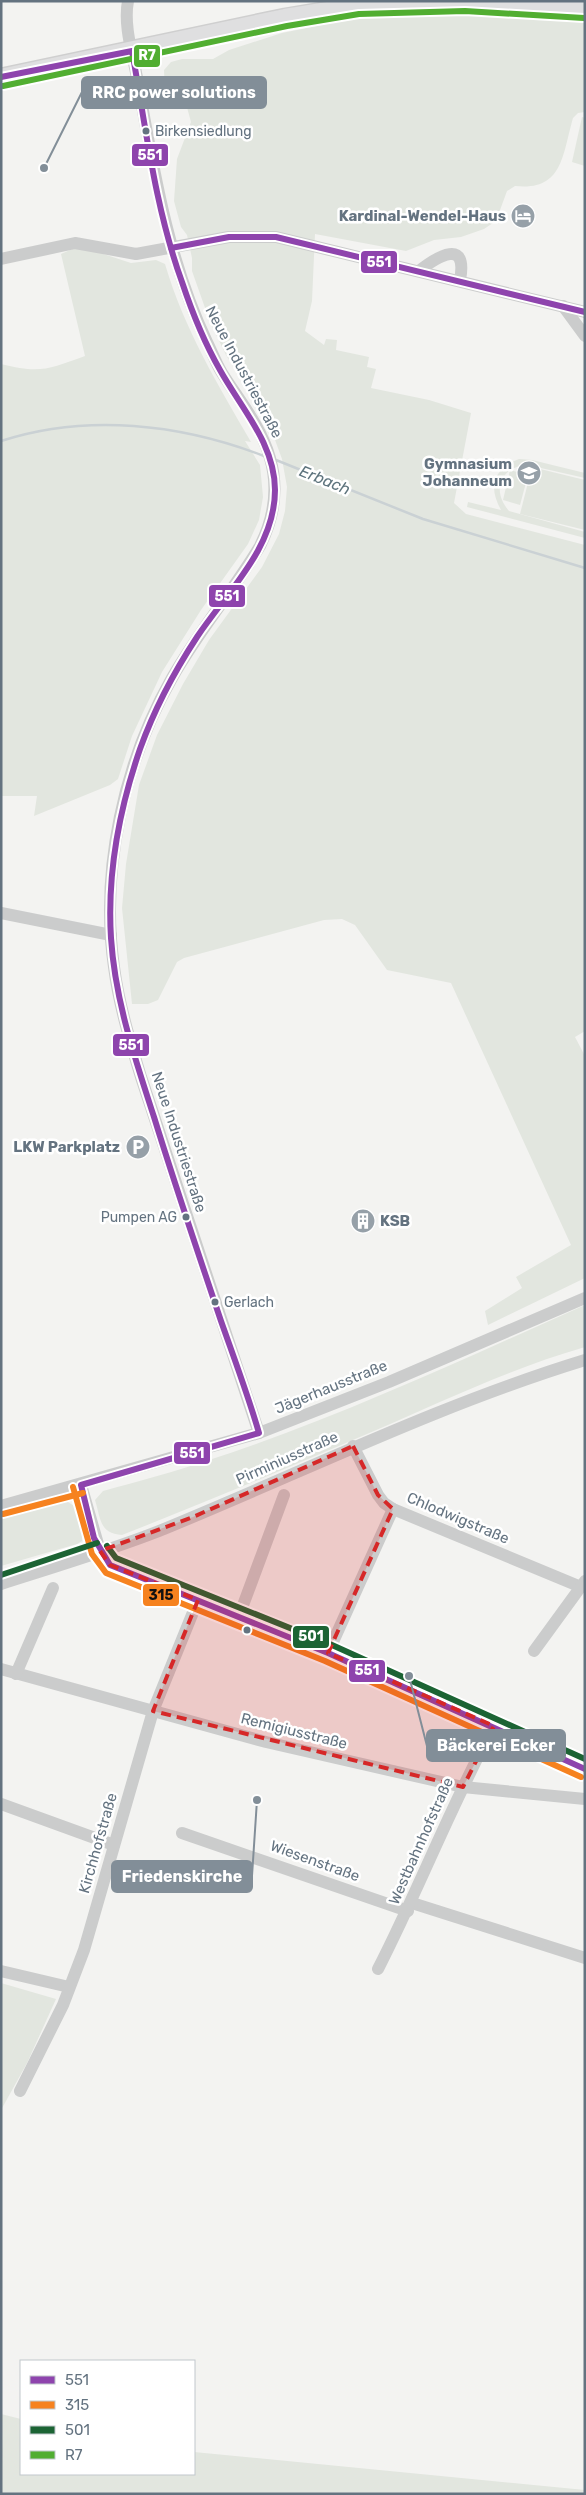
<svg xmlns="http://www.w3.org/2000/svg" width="586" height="2495" viewBox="0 0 586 2495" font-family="Rubik,sans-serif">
<rect width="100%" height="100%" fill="#f3f3f1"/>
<g fill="#e2e6df">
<path d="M431,13l83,3 71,7v89l-7,1 -5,5c-11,38 -10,73 -58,68l-8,5 -11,30 -12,8 -23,8 -27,3 -28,11 -91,-17 -3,67 -7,30 19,14 2,-6 11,1 -1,10 33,7 -2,10 9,2 -5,19 58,12 42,13 -17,90 12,11 119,31v486l-10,6 10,19v222l-97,47 -3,-14 37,-23 -6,-11 55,-32 -120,-262 -64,-13 -32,-45 -13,-6 -18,1 -140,38 -7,4 -19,38 -10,4h-16l-10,-96 4,-44 13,-79 18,-50 26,-51 26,-44 53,-73 17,-33 6,-23 2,-24 -5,-28 -11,-30 -45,-74 -16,-33 -18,-51v-13l-5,-23 -6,-8 -7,-26 3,-42 14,-37 -6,-22 -6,-6 -14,-1 -1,-23 7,-8 11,-3h31l16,-9 53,-17 69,-14z"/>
<path d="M582,117l3,1v48l-13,-4z"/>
<path d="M79,246l52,17 25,-3 9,4c19,65 53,121 86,178l-6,-1 15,24 3,32 -4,23 -11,24 -47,66 -39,62 -30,64 -14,43 -8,6 -76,31 3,-20h-36v-432c39,10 48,5 84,-8l-24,-102z"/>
<path d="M519,459l13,1 53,13v5l-53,-12 -11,-1 -11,5 18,5 -8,30 -17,-5 7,-30c-15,12 -12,28 -1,41l76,21v6l-118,-31 1,-5 33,8c-13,-23 -8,-41 18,-51z"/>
<path d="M532,467l53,13v50l-65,-16z"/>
<path d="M585,1305v42c-73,21 -142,54 -211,84 -84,36 -168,71 -252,104 -23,-2 -21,-16 -27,-35l8,-9c36,-10 71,-19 106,-31 129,-42 252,-100 376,-155z"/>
<path d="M59,1502h9l6,4 8,28v7l-5,3 -76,22v-48z"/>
<path d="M1,1983l55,16 -29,64 -26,47z"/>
<path d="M1,2414l20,5v55h173v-22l391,38v4h-584z"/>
</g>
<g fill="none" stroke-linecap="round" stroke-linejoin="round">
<g stroke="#cad1d4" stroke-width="2.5">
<path d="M1,441c86,-28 180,-17 263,15"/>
<path d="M276,460l147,59 162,49"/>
</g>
<defs>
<path id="major" d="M1,77l284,-60 73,-12 107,-3 120,7"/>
</defs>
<use href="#major" stroke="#cfcfcf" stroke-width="19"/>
<g stroke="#cbcccc" stroke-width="12">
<path d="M128,1c-5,26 6,57 10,82 16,89 30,177 69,259 5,10 9,21 15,31 17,27 39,53 48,85 9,31 4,60 -10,88 -27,45 -62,86 -88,132 -48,84 -72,192 -58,289 5,38 16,74 27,110l118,356"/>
<path d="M1,259l74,-16 61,11 93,-17h47l309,75"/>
<path d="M419,271c19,-15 49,-33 41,9"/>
<path d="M563,306l22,30"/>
<path d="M1,913l110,22"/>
<path d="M353,1446l25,49 6,8 9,6 188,78"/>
<path d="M81,1485l19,66 10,14 218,88 257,116"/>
<path d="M1,1506l258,-73 130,-51 196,-84"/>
<path d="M1,1584c53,-17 107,-33 158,-53 142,-58 279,-126 426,-171"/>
<path d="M239,1616l45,-121"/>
<path d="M534,1651l51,-70"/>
<path d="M328,1653l65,-144"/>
<path d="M1,1669l265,73 197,45 122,12"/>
<path d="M16,1674l37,-86"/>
<path d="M1,1804l113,41"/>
<path d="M182,1833l226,78"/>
<path d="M412,1903l173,55"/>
<path d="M378,1969c41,-80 73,-164 116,-243"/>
<path d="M1,1971l68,16"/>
<path d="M20,2091l43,-86 21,-55 69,-239 45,-111"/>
</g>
<use href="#major" stroke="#dfdfe0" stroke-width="16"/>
<defs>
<g id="bus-1">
<path d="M1,77l131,-26c14,77 23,157 50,231 10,30 22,60 38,88 21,38 55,74 55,120 0,58 -48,102 -78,147 -23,35 -43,73 -57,112 -21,61 -33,125 -29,189 4,62 24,121 43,179 21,68 44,136 67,204 13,37 27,74 38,112l-178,52 13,53 16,27 218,88 257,116"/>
<path d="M171,248l58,-11h47l309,75"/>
</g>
<g id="bus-2">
<path d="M73,1487l19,67 14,19 219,88 256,116"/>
<path d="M3,1514l80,-21"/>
</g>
<g id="bus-3">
<path d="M107,1546l9,12 216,87 253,114"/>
<path d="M1,1575l96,-32"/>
</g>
<path id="bus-4" d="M3,86l284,-60 72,-12 106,-3 119,7"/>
</defs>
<use href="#bus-1" stroke="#fff" stroke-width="10"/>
<use href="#bus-2" stroke="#fff" stroke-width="10"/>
<use href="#bus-3" stroke="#fff" stroke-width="10"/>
<use href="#bus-4" stroke="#fff" stroke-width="10"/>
<use href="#bus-1" stroke="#8e44ad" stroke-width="6"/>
<use href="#bus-2" stroke="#f6821f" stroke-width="6"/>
<use href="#bus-3" stroke="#1c6434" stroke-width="6"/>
<use href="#bus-4" stroke="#51ae31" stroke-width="6"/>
</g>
<path fill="#d62828" fill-opacity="0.2" stroke="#d62828" stroke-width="4" stroke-dasharray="10 6" stroke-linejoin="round" d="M353,1446l25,49 15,14 -65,144 166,73 -31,61 -310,-76 45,-111 -88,-35 -10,-14 93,-34z"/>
<defs>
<symbol id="hotel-disc" viewBox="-11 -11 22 22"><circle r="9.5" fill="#96a0a8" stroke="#fff"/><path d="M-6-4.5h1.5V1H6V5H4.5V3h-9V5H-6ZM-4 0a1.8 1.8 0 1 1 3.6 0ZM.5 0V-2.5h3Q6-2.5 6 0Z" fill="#fff"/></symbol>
<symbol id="school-disc" viewBox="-11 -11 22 22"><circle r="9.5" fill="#96a0a8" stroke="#fff"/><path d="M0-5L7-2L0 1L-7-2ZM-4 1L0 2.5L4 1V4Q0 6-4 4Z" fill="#fff"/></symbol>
<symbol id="parking-disc" viewBox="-11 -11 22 22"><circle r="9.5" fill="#96a0a8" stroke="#fff"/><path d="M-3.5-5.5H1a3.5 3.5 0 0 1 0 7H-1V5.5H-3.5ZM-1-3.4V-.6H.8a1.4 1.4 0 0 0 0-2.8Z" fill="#fff"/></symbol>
<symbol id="building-disc" viewBox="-11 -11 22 22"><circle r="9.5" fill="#96a0a8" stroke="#fff"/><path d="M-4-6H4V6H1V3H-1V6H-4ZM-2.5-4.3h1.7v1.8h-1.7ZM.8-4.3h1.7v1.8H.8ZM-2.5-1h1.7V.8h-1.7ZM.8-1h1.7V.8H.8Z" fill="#fff"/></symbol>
</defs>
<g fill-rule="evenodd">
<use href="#hotel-disc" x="509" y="202" width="28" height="28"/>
<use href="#school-disc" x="515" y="459" width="28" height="28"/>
<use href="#parking-disc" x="124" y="1133" width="28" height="28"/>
<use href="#building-disc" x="349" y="1207" width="28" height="28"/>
</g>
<g fill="#647380" stroke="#fff" stroke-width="2">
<circle cx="146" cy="131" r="4.5"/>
<circle cx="186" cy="1217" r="4.5"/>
<circle cx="215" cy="1302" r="4.5"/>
<circle cx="247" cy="1630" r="4.5"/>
</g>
<g text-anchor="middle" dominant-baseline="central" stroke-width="5" stroke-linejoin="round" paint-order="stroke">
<g font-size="14" fill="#647380" stroke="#fff" text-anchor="start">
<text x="155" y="131">Birkensiedlung</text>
<text x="177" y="1217" text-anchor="end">Pumpen AG</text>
<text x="224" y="1302">Gerlach</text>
</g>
<g font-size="15" font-weight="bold" fill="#647380" stroke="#fff" text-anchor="end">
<text x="506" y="216">Kardinal-Wendel-Haus</text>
<text x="512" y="464">Gymnasium<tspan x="512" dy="17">Johanneum</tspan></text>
<text x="120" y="1147">LKW Parkplatz</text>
<text x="380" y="1221" text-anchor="start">KSB</text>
</g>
<g font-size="15" fill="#647380" stroke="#fff">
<text transform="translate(244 372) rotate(62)">Neue Industriestraße</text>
<text transform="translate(179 1142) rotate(72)">Neue Industriestraße</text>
<text transform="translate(331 1387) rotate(-22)">Jägerhausstraße</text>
<text transform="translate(287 1458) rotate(-24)">Pirminiusstraße</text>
<text transform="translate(458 1518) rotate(23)">Chlodwigstraße</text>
<text transform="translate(294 1731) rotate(14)">Remigiusstraße</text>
<text transform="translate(421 1841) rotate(-66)">Westbahnhofstraße</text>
<text transform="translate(98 1843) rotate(-74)">Kirchhofstraße</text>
<text transform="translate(315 1861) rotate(20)">Wiesenstraße</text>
</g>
<g font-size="16" font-style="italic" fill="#5f757e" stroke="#fff">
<text transform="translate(325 480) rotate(22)">Erbach</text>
</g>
</g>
<path fill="none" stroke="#828e98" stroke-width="2" d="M44 168L82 92M409 1676L427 1746M257 1800L252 1876"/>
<g fill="#828e98" stroke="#fff" stroke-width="2">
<circle cx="44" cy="168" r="5"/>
<circle cx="409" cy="1676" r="5"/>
<circle cx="257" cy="1800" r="5"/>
</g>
<g fill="#828e98" stroke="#828e98" stroke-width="2">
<rect x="82" y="77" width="184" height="31" rx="5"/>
<rect x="427" y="1730" width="138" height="31" rx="5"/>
<rect x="112" y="1861" width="140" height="31" rx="5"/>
</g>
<g font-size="16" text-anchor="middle" font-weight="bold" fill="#fff">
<text x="174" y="98">RRC power solutions</text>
<text x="496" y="1751">Bäckerei Ecker</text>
<text x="182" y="1882">Friedenskirche</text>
</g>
<g stroke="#fff" stroke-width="2">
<rect x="133" y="44" width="28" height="24" rx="5" fill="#51ae31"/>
<rect x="131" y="143" width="38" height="24" rx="5" fill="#8e44ad"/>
<rect x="360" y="250" width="38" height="24" rx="5" fill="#8e44ad"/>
<rect x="208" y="584" width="38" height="24" rx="5" fill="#8e44ad"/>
<rect x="112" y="1033" width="38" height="24" rx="5" fill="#8e44ad"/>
<rect x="173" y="1441" width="38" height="24" rx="5" fill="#8e44ad"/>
<rect x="142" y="1583" width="38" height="24" rx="5" fill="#f6821f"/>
<rect x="292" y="1625" width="38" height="24" rx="5" fill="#1c6434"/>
<rect x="348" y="1659" width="38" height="24" rx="5" fill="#8e44ad"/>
</g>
<g font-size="14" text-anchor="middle" font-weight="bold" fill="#fff">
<text x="147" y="60">R7</text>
<text x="150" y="160">551</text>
<text x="379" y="267">551</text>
<text x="227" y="601">551</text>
<text x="131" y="1050">551</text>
<text x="192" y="1458">551</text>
<text x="311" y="1641">501</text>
<text x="367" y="1675">551</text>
</g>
<g font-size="14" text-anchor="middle" font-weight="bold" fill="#111">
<text x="161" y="1600">315</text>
</g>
<rect width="586" height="2495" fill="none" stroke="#647380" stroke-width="5"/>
<rect x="20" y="2360" width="175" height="115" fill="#ffffff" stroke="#c1c7cc"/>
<rect x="30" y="2376" width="25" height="8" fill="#8e44ad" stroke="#c1c7cc"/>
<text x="65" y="2385" font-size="15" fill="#647380">551</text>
<rect x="30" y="2401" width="25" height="8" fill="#f6821f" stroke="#c1c7cc"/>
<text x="65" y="2410" font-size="15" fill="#647380">315</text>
<rect x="30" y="2426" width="25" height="8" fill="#1c6434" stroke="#c1c7cc"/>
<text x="65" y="2435" font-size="15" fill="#647380">501</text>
<rect x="30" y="2451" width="25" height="8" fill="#51ae31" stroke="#c1c7cc"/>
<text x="65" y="2460" font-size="15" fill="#647380">R7</text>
</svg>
